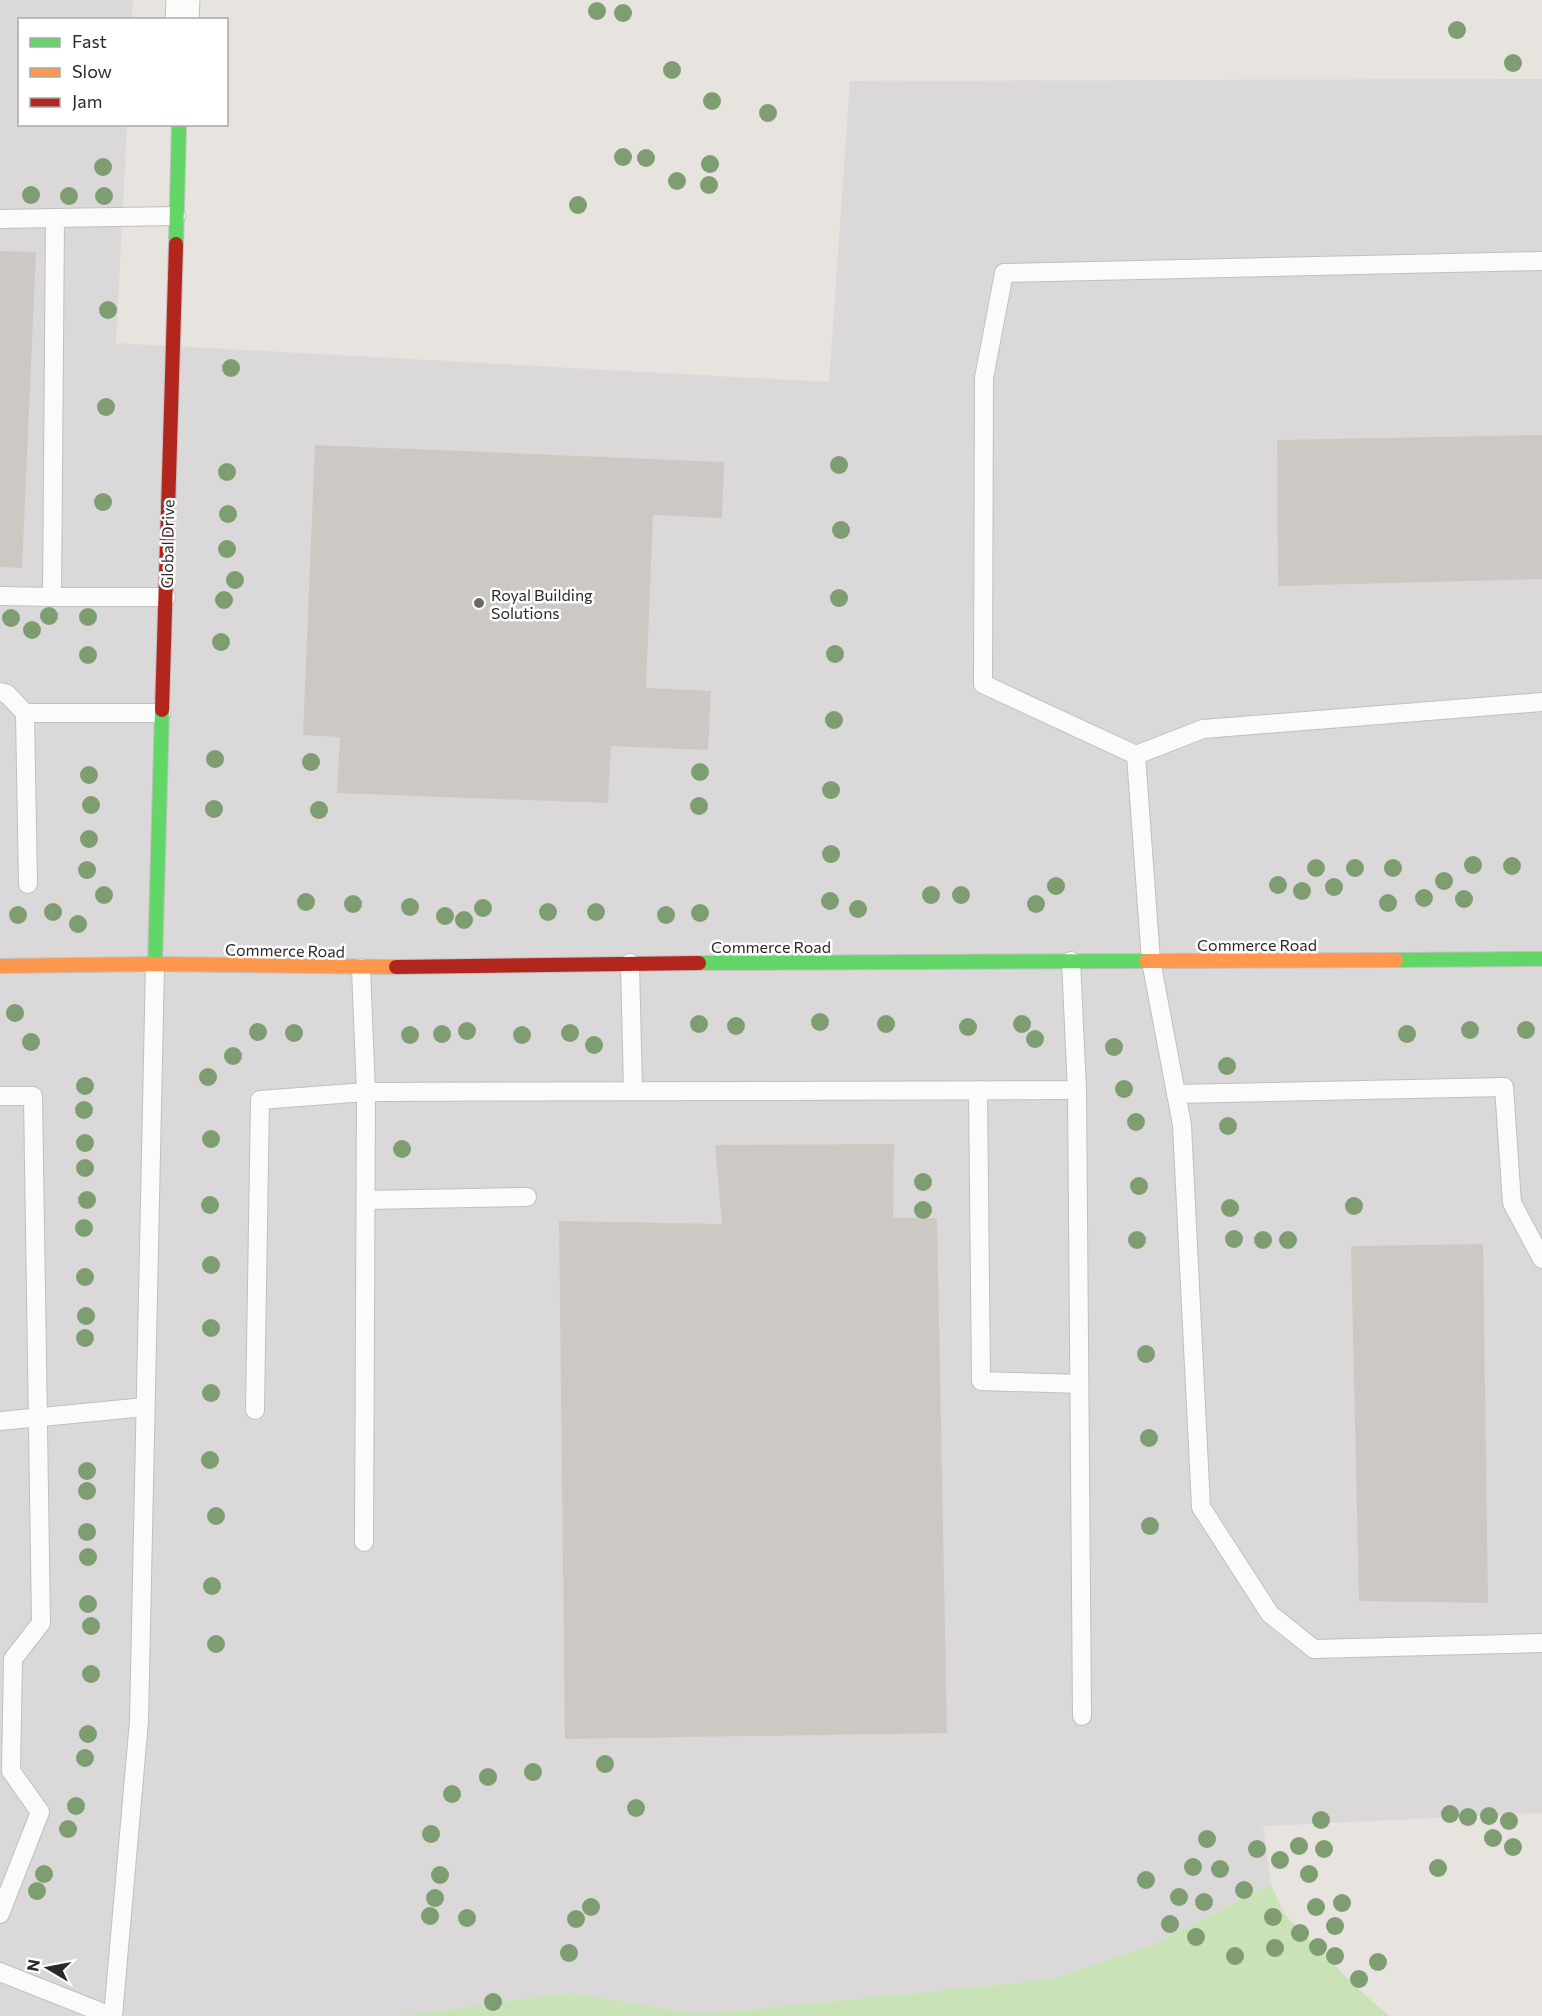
<svg xmlns="http://www.w3.org/2000/svg" width="1542" height="2016" viewBox="0 0 1542 2016" font-family="Commissioner,sans-serif">
<rect width="100%" height="100%" fill="#e7e3de"/>
<path fill="#dbd8da" d="M0,0h133l-1,19 -112,1v104l107,1 -11,218 713,39 21,-301 692,-2v1734l-279,13 8,58 -117,60 -102,35 -349,35 -134,-21 -173,23h-396z"/>
<path fill="#c9e2b7" d="M1271,1884l13,30 73,74 32,28h-993l173,-23 134,21 349,-35 102,-35z"/>
<g fill="#ccc9c5">
<path d="M0,251l36,1 -14,316 -22,-1z"/>
<path d="M1542,435v144l-264,7 -1,-146z"/>
<path d="M315,445l409,17 -2,56 -69,-3 -7,173 65,3 -3,59 -97,-4 -3,57 -271,-10 3,-56 -37,-2z"/>
<path d="M894,1144l-1,74h44l10,515 -382,6 -6,-518 163,3 -7,-79z"/>
<path d="M1483,1244l5,359 -129,-2 -8,-355z"/>
</g>
<g fill="none" stroke-linecap="round" stroke-linejoin="round">
<defs>
<g id="lane">
<path d="M0,219l55,-1"/>
<path d="M1542,261l-538,12 -20,105 -1,306 153,71 67,-26 339,-27"/>
<path d="M0,596l52,1"/>
<path d="M166,597h-114l3,-379 121,-2"/>
<path d="M0,692l7,2 18,19"/>
<path d="M1136,755l15,206 31,164 19,382 69,107 44,35 228,-6"/>
<path d="M28,884l-3,-171h136"/>
<path d="M630,963l3,128"/>
<path d="M361,968l5,124 711,-2 -6,-129"/>
<path d="M978,1090l3,291 98,3"/>
<path d="M1077,1090l5,626"/>
<path d="M1176,1094l328,-7 8,116 30,56"/>
<path d="M0,1096h33l8,527 -28,36 -2,112 29,41 -40,102"/>
<path d="M366,1200l161,-3"/>
<path d="M255,1410l5,-310 106,-8 -2,450"/>
<path d="M0,1421l145,-14"/>
<path d="M0,1972l111,44"/>
<path d="M113,2016l26,-295 16,-757"/>
</g>
<path id="street" d="M182,20l1,-20"/>
<g id="fast">
<path d="M176,244l3,-120"/>
<path d="M1396,960l146,-1"/>
<path d="M699,963l447,-2"/>
<path d="M155,964l7,-254"/>
</g>
<g id="slow">
<path d="M1146,961l250,-1"/>
<path d="M0,966l155,-2 241,3"/>
</g>
<g id="jam">
<path d="M162,710l14,-466"/>
<path d="M396,967l303,-4"/>
</g>
</defs>
<use href="#lane" stroke="#c1bfc0" stroke-width="20"/>
<use href="#street" stroke="#c1bfc0" stroke-width="35"/>
<use href="#fast" stroke="#c1bfc0" stroke-width="16"/>
<use href="#slow" stroke="#c1bfc0" stroke-width="16"/>
<use href="#jam" stroke="#c1bfc0" stroke-width="16"/>
<use href="#lane" stroke="#fbfbfa" stroke-width="18"/>
<use href="#street" stroke="#fbfbfa" stroke-width="33"/>
<use href="#fast" stroke="#63d668" stroke-width="14"/>
<use href="#slow" stroke="#ff974d" stroke-width="14"/>
<use href="#jam" stroke="#b3261e" stroke-width="14"/>
</g>
<g fill="#7e9e72">
<circle cx="597" cy="11" r="9"/>
<circle cx="623" cy="13" r="9"/>
<circle cx="1457" cy="30" r="9"/>
<circle cx="1513" cy="63" r="9"/>
<circle cx="672" cy="70" r="9"/>
<circle cx="712" cy="101" r="9"/>
<circle cx="768" cy="113" r="9"/>
<circle cx="623" cy="157" r="9"/>
<circle cx="646" cy="158" r="9"/>
<circle cx="710" cy="164" r="9"/>
<circle cx="103" cy="167" r="9"/>
<circle cx="677" cy="181" r="9"/>
<circle cx="709" cy="185" r="9"/>
<circle cx="31" cy="195" r="9"/>
<circle cx="69" cy="196" r="9"/>
<circle cx="104" cy="196" r="9"/>
<circle cx="578" cy="205" r="9"/>
<circle cx="108" cy="310" r="9"/>
<circle cx="231" cy="368" r="9"/>
<circle cx="106" cy="407" r="9"/>
<circle cx="839" cy="465" r="9"/>
<circle cx="227" cy="472" r="9"/>
<circle cx="103" cy="502" r="9"/>
<circle cx="228" cy="514" r="9"/>
<circle cx="841" cy="530" r="9"/>
<circle cx="227" cy="549" r="9"/>
<circle cx="235" cy="580" r="9"/>
<circle cx="839" cy="598" r="9"/>
<circle cx="224" cy="600" r="9"/>
<circle cx="49" cy="616" r="9"/>
<circle cx="88" cy="617" r="9"/>
<circle cx="11" cy="618" r="9"/>
<circle cx="32" cy="630" r="9"/>
<circle cx="221" cy="642" r="9"/>
<circle cx="835" cy="654" r="9"/>
<circle cx="88" cy="655" r="9"/>
<circle cx="834" cy="720" r="9"/>
<circle cx="215" cy="759" r="9"/>
<circle cx="311" cy="762" r="9"/>
<circle cx="700" cy="772" r="9"/>
<circle cx="89" cy="775" r="9"/>
<circle cx="831" cy="790" r="9"/>
<circle cx="91" cy="805" r="9"/>
<circle cx="699" cy="806" r="9"/>
<circle cx="214" cy="809" r="9"/>
<circle cx="319" cy="810" r="9"/>
<circle cx="89" cy="839" r="9"/>
<circle cx="831" cy="854" r="9"/>
<circle cx="1473" cy="865" r="9"/>
<circle cx="1512" cy="866" r="9"/>
<circle cx="1316" cy="868" r="9"/>
<circle cx="1355" cy="868" r="9"/>
<circle cx="1393" cy="868" r="9"/>
<circle cx="87" cy="870" r="9"/>
<circle cx="1444" cy="881" r="9"/>
<circle cx="1278" cy="885" r="9"/>
<circle cx="1056" cy="886" r="9"/>
<circle cx="1334" cy="887" r="9"/>
<circle cx="1302" cy="891" r="9"/>
<circle cx="104" cy="895" r="9"/>
<circle cx="931" cy="895" r="9"/>
<circle cx="961" cy="895" r="9"/>
<circle cx="1424" cy="898" r="9"/>
<circle cx="1464" cy="899" r="9"/>
<circle cx="830" cy="901" r="9"/>
<circle cx="306" cy="902" r="9"/>
<circle cx="1388" cy="903" r="9"/>
<circle cx="353" cy="904" r="9"/>
<circle cx="1036" cy="904" r="9"/>
<circle cx="410" cy="907" r="9"/>
<circle cx="483" cy="908" r="9"/>
<circle cx="858" cy="909" r="9"/>
<circle cx="53" cy="912" r="9"/>
<circle cx="548" cy="912" r="9"/>
<circle cx="596" cy="912" r="9"/>
<circle cx="700" cy="913" r="9"/>
<circle cx="18" cy="915" r="9"/>
<circle cx="666" cy="915" r="9"/>
<circle cx="445" cy="916" r="9"/>
<circle cx="464" cy="920" r="9"/>
<circle cx="78" cy="924" r="9"/>
<circle cx="15" cy="1013" r="9"/>
<circle cx="820" cy="1022" r="9"/>
<circle cx="699" cy="1024" r="9"/>
<circle cx="886" cy="1024" r="9"/>
<circle cx="1022" cy="1024" r="9"/>
<circle cx="736" cy="1026" r="9"/>
<circle cx="968" cy="1027" r="9"/>
<circle cx="1470" cy="1030" r="9"/>
<circle cx="1526" cy="1030" r="9"/>
<circle cx="467" cy="1031" r="9"/>
<circle cx="258" cy="1032" r="9"/>
<circle cx="294" cy="1033" r="9"/>
<circle cx="570" cy="1033" r="9"/>
<circle cx="442" cy="1034" r="9"/>
<circle cx="1407" cy="1034" r="9"/>
<circle cx="410" cy="1035" r="9"/>
<circle cx="522" cy="1035" r="9"/>
<circle cx="1035" cy="1039" r="9"/>
<circle cx="31" cy="1042" r="9"/>
<circle cx="594" cy="1045" r="9"/>
<circle cx="1114" cy="1047" r="9"/>
<circle cx="233" cy="1056" r="9"/>
<circle cx="1227" cy="1066" r="9"/>
<circle cx="208" cy="1077" r="9"/>
<circle cx="85" cy="1086" r="9"/>
<circle cx="1124" cy="1089" r="9"/>
<circle cx="84" cy="1110" r="9"/>
<circle cx="1136" cy="1122" r="9"/>
<circle cx="1228" cy="1126" r="9"/>
<circle cx="211" cy="1139" r="9"/>
<circle cx="85" cy="1143" r="9"/>
<circle cx="402" cy="1149" r="9"/>
<circle cx="85" cy="1168" r="9"/>
<circle cx="923" cy="1182" r="9"/>
<circle cx="1139" cy="1186" r="9"/>
<circle cx="87" cy="1200" r="9"/>
<circle cx="210" cy="1205" r="9"/>
<circle cx="1354" cy="1206" r="9"/>
<circle cx="1230" cy="1208" r="9"/>
<circle cx="923" cy="1210" r="9"/>
<circle cx="84" cy="1228" r="9"/>
<circle cx="1234" cy="1239" r="9"/>
<circle cx="1137" cy="1240" r="9"/>
<circle cx="1263" cy="1240" r="9"/>
<circle cx="1288" cy="1240" r="9"/>
<circle cx="211" cy="1265" r="9"/>
<circle cx="85" cy="1277" r="9"/>
<circle cx="86" cy="1316" r="9"/>
<circle cx="211" cy="1328" r="9"/>
<circle cx="85" cy="1338" r="9"/>
<circle cx="1146" cy="1354" r="9"/>
<circle cx="211" cy="1393" r="9"/>
<circle cx="1149" cy="1438" r="9"/>
<circle cx="210" cy="1460" r="9"/>
<circle cx="87" cy="1471" r="9"/>
<circle cx="87" cy="1491" r="9"/>
<circle cx="216" cy="1516" r="9"/>
<circle cx="1150" cy="1526" r="9"/>
<circle cx="87" cy="1532" r="9"/>
<circle cx="88" cy="1557" r="9"/>
<circle cx="212" cy="1586" r="9"/>
<circle cx="88" cy="1604" r="9"/>
<circle cx="91" cy="1626" r="9"/>
<circle cx="216" cy="1644" r="9"/>
<circle cx="91" cy="1674" r="9"/>
<circle cx="88" cy="1734" r="9"/>
<circle cx="85" cy="1758" r="9"/>
<circle cx="605" cy="1764" r="9"/>
<circle cx="533" cy="1772" r="9"/>
<circle cx="488" cy="1777" r="9"/>
<circle cx="452" cy="1794" r="9"/>
<circle cx="76" cy="1806" r="9"/>
<circle cx="636" cy="1808" r="9"/>
<circle cx="1450" cy="1814" r="9"/>
<circle cx="1489" cy="1816" r="9"/>
<circle cx="1468" cy="1817" r="9"/>
<circle cx="1321" cy="1820" r="9"/>
<circle cx="1509" cy="1821" r="9"/>
<circle cx="68" cy="1829" r="9"/>
<circle cx="431" cy="1834" r="9"/>
<circle cx="1493" cy="1838" r="9"/>
<circle cx="1207" cy="1839" r="9"/>
<circle cx="1299" cy="1846" r="9"/>
<circle cx="1513" cy="1847" r="9"/>
<circle cx="1257" cy="1849" r="9"/>
<circle cx="1324" cy="1849" r="9"/>
<circle cx="1280" cy="1860" r="9"/>
<circle cx="1193" cy="1867" r="9"/>
<circle cx="1438" cy="1868" r="9"/>
<circle cx="1220" cy="1869" r="9"/>
<circle cx="44" cy="1874" r="9"/>
<circle cx="1309" cy="1874" r="9"/>
<circle cx="440" cy="1875" r="9"/>
<circle cx="1146" cy="1880" r="9"/>
<circle cx="1244" cy="1890" r="9"/>
<circle cx="37" cy="1891" r="9"/>
<circle cx="1179" cy="1897" r="9"/>
<circle cx="435" cy="1898" r="9"/>
<circle cx="1204" cy="1902" r="9"/>
<circle cx="1342" cy="1903" r="9"/>
<circle cx="591" cy="1907" r="9"/>
<circle cx="1316" cy="1907" r="9"/>
<circle cx="430" cy="1916" r="9"/>
<circle cx="1273" cy="1917" r="9"/>
<circle cx="467" cy="1918" r="9"/>
<circle cx="576" cy="1919" r="9"/>
<circle cx="1170" cy="1924" r="9"/>
<circle cx="1335" cy="1926" r="9"/>
<circle cx="1300" cy="1933" r="9"/>
<circle cx="1196" cy="1937" r="9"/>
<circle cx="1318" cy="1947" r="9"/>
<circle cx="1275" cy="1948" r="9"/>
<circle cx="569" cy="1953" r="9"/>
<circle cx="1235" cy="1956" r="9"/>
<circle cx="1335" cy="1956" r="9"/>
<circle cx="1378" cy="1962" r="9"/>
<circle cx="1359" cy="1979" r="9"/>
<circle cx="493" cy="2002" r="9"/>
</g>
<circle fill="#6c6a68" stroke="#fff" stroke-width="2" cx="479" cy="603" r="6"/>
<g text-anchor="middle" dominant-baseline="central" stroke-width="5" stroke-linejoin="round" paint-order="stroke">
<g font-size="16" fill="#292929" stroke="#fff">
<text transform="translate(167 544) rotate(-89)">Global Drive</text>
<text x="1257" y="944">Commerce Road</text>
<text x="771" y="946">Commerce Road</text>
<text transform="translate(285 950) rotate(1)">Commerce Road</text>
</g>
<g font-size="16" fill="#292929" stroke="#fff" text-anchor="start">
<text x="491" y="594">Royal Building<tspan x="491" dy="18">Solutions</tspan></text>
</g>
</g>
<rect x="18" y="18" width="210" height="108" fill="#ffffff" stroke="#a9a9a9" stroke-width="1.5"/>
<rect x="30" y="38" width="30" height="9" fill="#63d668" stroke="#a9a9a9" stroke-width="1.5"/>
<text x="72" y="48" font-size="18" fill="#292929">Fast</text>
<rect x="30" y="68" width="30" height="9" fill="#ff974d" stroke="#a9a9a9" stroke-width="1.5"/>
<text x="72" y="78" font-size="18" fill="#292929">Slow</text>
<rect x="30" y="98" width="30" height="9" fill="#b3261e" stroke="#a9a9a9" stroke-width="1.5"/>
<text x="72" y="108" font-size="18" fill="#292929">Jam</text>
<g transform="translate(48 1968) rotate(280)" stroke="#ffffff" stroke-width="4.5" paint-order="stroke">
<path d="M0-4.5L10 22L0 15L-10 22Z" fill="#292929"/>
<text y="-9" font-size="16" font-weight="bold" text-anchor="middle" fill="#292929">N</text>
</g>
</svg>
